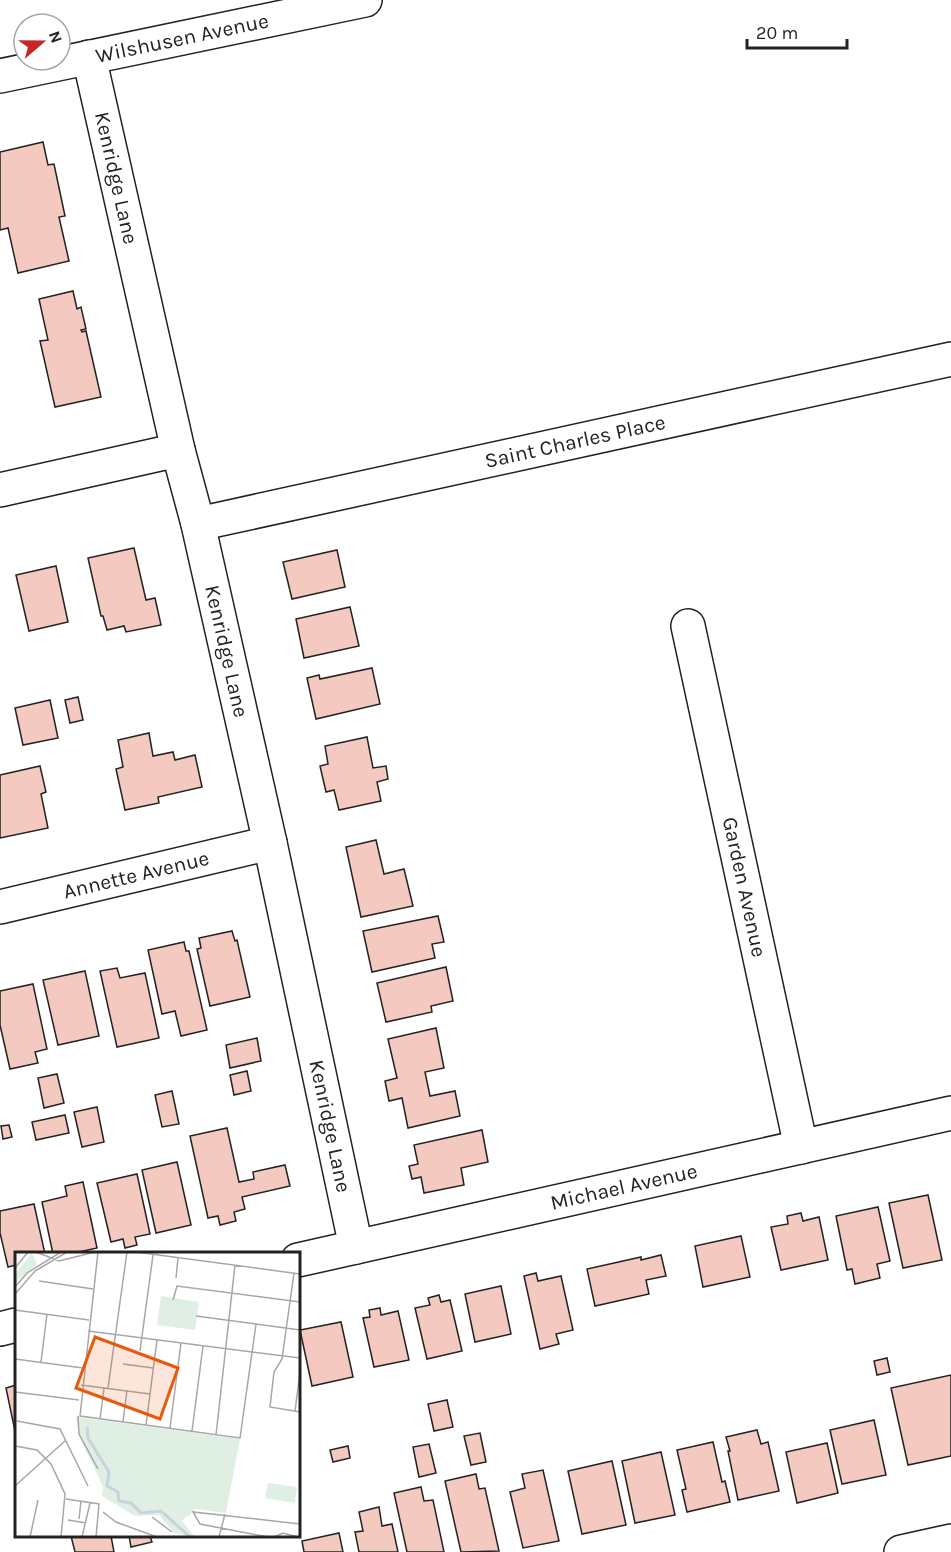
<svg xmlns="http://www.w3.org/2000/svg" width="951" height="1552" viewBox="0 0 951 1552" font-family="Karla,sans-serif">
<rect width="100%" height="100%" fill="#fff"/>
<g fill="#f3c9c0" stroke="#222" stroke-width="1.5">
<path d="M43,142l5,23 6,-1 11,52 -6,1 10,44 -51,12 -10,-45 -8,2v-78z"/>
<path d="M73,291l4,18 4,-2 5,22 -5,1 1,2 4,-1 15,66 -46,10 -15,-66 8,-1 -9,-41z"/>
<path d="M134,548l12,52 9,-2 6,27 -35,7 -2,-6 -17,4 -4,-14h-2l-13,-58z"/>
<path d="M337,550l8,37 -53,12 -9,-37z"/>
<path d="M56,566l12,56 -39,9 -13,-56z"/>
<path d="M350,607l9,39 -55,12 -8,-39z"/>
<path d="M372,668l8,36 -64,15 -9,-41 12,-3 1,4z"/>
<path d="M78,697l5,23 -13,3 -5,-23z"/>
<path d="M50,700l8,38 -35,7 -8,-37z"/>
<path d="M149,733l4,23 20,-4 2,8 20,-5 7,32 -44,10 1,6 -34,7 -9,-41 7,-2 -5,-27z"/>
<path d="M367,737l6,31 13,-2 2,13 -11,3 4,19 -42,9 -5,-20 -8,2 -6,-26 8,-2 -3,-18z"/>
<path d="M40,766l6,26 -5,2 7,34 -48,10v-63z"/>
<path d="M376,840l8,34 20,-5 9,37 -52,11 -15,-70z"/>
<path d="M438,916l6,26 -12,2 3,14 -63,14 -9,-41z"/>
<path d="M232,931l3,10 2,-1 13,57 -40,9 -13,-57 4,-1 -2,-10z"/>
<path d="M184,942l2,9h3l18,79 -26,6 -6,-25 -13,3 -14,-64z"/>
<path d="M446,967l7,34 -22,5 1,6 -46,10 -9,-39z"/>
<path d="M117,968l3,10 25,-5 14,65 -42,9 -17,-76z"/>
<path d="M85,971l14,65 -41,9 -15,-65z"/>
<path d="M33,984l14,65 -12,3 3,11 -28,6 -10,-44v-34z"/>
<path d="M436,1028l8,40 -19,4 5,24 25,-5 5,25 -52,12 -6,-30 -13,3 -4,-20 12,-3 -9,-39z"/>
<path d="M257,1038l4,23 -31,7 -4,-23z"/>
<path d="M247,1071l4,20 -17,4 -4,-20z"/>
<path d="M57,1074l7,29 -20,5 -6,-30z"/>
<path d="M172,1091l7,33 -17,3 -7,-32z"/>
<path d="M97,1107l7,35 -22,5 -8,-35z"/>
<path d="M65,1115l4,18 -33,7 -4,-18z"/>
<path d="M9,1125l3,12 -9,2 -2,-13z"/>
<path d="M227,1128l12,54 15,-3 -1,-7 32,-7 5,21 -48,11 3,12 -11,3 2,9 -16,4 -2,-9 -10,2 -18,-82z"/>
<path d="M482,1130l6,32 -27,6 3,17 -40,8 -3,-16 -9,2 -3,-13 9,-2 -4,-19z"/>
<path d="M177,1162l14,63 -35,8 -14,-63z"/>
<path d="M137,1174l13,60 -15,3 2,8 -12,3 -2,-9 -12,3 -14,-59z"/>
<path d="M83,1182l14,66 -27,6h-17l-11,-52 25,-6 -2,-10z"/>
<path d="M928,1195l14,65 -39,8 -14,-65z"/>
<path d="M34,1204l11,50h-29v11l-8,2 -8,-34v-22z"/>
<path d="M878,1207l12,54 -13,3 3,14 -25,6 -3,-15 -5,1 -11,-54z"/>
<path d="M801,1213l2,8 16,-4 9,43 -47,10 -10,-43 17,-3 -1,-8z"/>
<path d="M741,1236l9,41 -47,10 -8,-41z"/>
<path d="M661,1255l5,21 -20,4 3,14 -54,12 -8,-37 54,-12v3z"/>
<path d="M536,1273l2,8 23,-5 12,54 -17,4 3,10 -19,5 -16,-73z"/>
<path d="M501,1286l10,48 -36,8 -10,-48z"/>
<path d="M439,1295l2,7 9,-2 12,51 -35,8 -12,-51 15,-3 -2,-7z"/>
<path d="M380,1308l1,7 17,-4 11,49 -35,7 -11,-49 7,-1 -1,-7z"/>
<path d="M341,1322l12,55 -41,9 -12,-56z"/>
<path d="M887,1358l3,14 -13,3 -3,-14z"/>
<path d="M951,1375v81l-43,9 -17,-77z"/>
<path d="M16,1385v51l-10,-48z"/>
<path d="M447,1400l6,27 -19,4 -6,-27z"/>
<path d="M874,1420l12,55 -44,9 -12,-54z"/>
<path d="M757,1430l4,14 7,-2 11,49 -41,9 -10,-49h2l-4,-14z"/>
<path d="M480,1433l6,29 -15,3 -7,-29z"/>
<path d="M713,1442l9,40 3,-1 5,21 -43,10 -5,-22 4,-1 -9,-39z"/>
<path d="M827,1443l11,50 -41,10 -11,-51z"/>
<path d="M429,1444l7,29 -17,4 -6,-30z"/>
<path d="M348,1446l2,12 -17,4 -3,-12z"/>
<path d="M661,1452l14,63 -40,8 -13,-62z"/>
<path d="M612,1461l14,64 -44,9 -14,-63z"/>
<path d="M543,1470l16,71 -36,7 -13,-56 15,-4 -3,-14z"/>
<path d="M476,1474l3,15 6,-1 14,63 -38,1 -16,-71z"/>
<path d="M421,1487l3,14 9,-1 11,52h-37l-13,-59z"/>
<path d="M379,1507l3,19 10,-2 6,28h-39l-4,-20 8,-1 -4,-19z"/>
<path d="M339,1533l4,19h-39l-2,-11z"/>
<path d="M71,1536h40l3,16h-39z"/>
<path d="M129,1536h21l2,6 -21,5z"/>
</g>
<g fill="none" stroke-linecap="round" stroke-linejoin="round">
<defs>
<g id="minor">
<path id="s1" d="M89,57l89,393 20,74 72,319 86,404"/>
<path id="s2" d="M0,76l365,-76"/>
<path d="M0,490l178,-40"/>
<path id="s3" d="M198,524l753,-165"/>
<path id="s4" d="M688,626l113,521"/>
<path id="s5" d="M0,907l270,-64"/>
<path id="s6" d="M298,1260l653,-147"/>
<path d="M0,1329l16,-4"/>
<path d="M901,1552l50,-11"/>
</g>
</defs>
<use href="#minor" stroke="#222" stroke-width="36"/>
<use href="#minor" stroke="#fff" stroke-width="33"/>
</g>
<g text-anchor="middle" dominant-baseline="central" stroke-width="4.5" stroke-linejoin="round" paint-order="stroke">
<g font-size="21" fill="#222" stroke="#fff">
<text stroke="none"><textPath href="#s2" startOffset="186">Wilshusen Avenue</textPath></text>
<text stroke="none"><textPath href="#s1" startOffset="124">Kenridge Lane</textPath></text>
<text stroke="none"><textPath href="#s3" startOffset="386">Saint Charles Place</textPath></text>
<text stroke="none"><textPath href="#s1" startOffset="610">Kenridge Lane</textPath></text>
<text stroke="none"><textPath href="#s5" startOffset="140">Annette Avenue</textPath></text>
<text stroke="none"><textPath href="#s4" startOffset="267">Garden Avenue</textPath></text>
<text stroke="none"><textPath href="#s1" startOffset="1096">Kenridge Lane</textPath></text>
<text stroke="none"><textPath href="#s6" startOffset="334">Michael Avenue</textPath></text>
</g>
</g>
<g transform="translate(15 1252)">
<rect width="285" height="285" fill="#fff"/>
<path d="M17,1l5,11 -22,19v-9zM146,44l38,6 -4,28 -38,-5zM61,165l164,22 -14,74 -31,-4 -7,8v-3l-26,-5 -3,6 -24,1 -33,-20 1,-9 -24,-51zM253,231l29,4 -2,16 -30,-5z" fill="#e0efe3"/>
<path d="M146,257l28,4 -7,8 13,16 -21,-4 -15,-18z" fill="#e0efe3"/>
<path fill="none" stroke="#c7d3dd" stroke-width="3" d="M72,175l1,11 21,34 -2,14 11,6 1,9 12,2 10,10 20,-2 29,26"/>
<path fill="none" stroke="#a7a7a7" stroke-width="1.5" d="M21,0l23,9 36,-9M83,0l-18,164 160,22 16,-114M121,0l164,22M0,16l13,-16M279,21l-12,86 -8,13 -4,35 30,5M161,26l2,-20M24,29l54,8M0,35l12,-14 34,-21M0,42l20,-23 32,-19M158,48l4,-14 123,16M0,58l74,10M181,64l104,14M73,79l212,27M125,99l13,-96M0,107l68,9M26,110l6,-48M108,112l30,4M66,133l69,9M93,136l19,-136M0,140l64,8M280,159l5,-39M63,164l1,18 19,35M85,167l4,-31M2,169l43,8 28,57M108,170l4,-32M131,173l11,-85M155,176l11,-85M177,179l11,-85M201,183l19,-170M0,194l22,4 14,14 14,30 -4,43M0,234l51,-46M51,247l33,5 -3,33M88,260l13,10 41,15M137,265l20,15M64,267l2,-18M53,268l18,3M15,285l8,-37M67,285l8,-34M204,285l6,-23M253,285l-68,-13 -7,-12 107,12M259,285l9,-4 15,4"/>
<path fill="#e8590c" fill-opacity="0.15" stroke="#e8590c" stroke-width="3" d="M80,85l83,31 -18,51 -84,-31z"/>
<rect width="285" height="285" fill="none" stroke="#222" stroke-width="3"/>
</g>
<g transform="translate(42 42) rotate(70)"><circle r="28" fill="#ffffff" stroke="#a7a7a7" stroke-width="1.5"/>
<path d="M0-4.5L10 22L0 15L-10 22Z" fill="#c62828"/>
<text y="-9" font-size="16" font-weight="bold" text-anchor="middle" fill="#222222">N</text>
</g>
<path d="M747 39v9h100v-9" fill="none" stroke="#222222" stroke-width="3"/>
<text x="756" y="39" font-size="18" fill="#222222" stroke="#ffffff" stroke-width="4.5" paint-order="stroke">20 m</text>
</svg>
